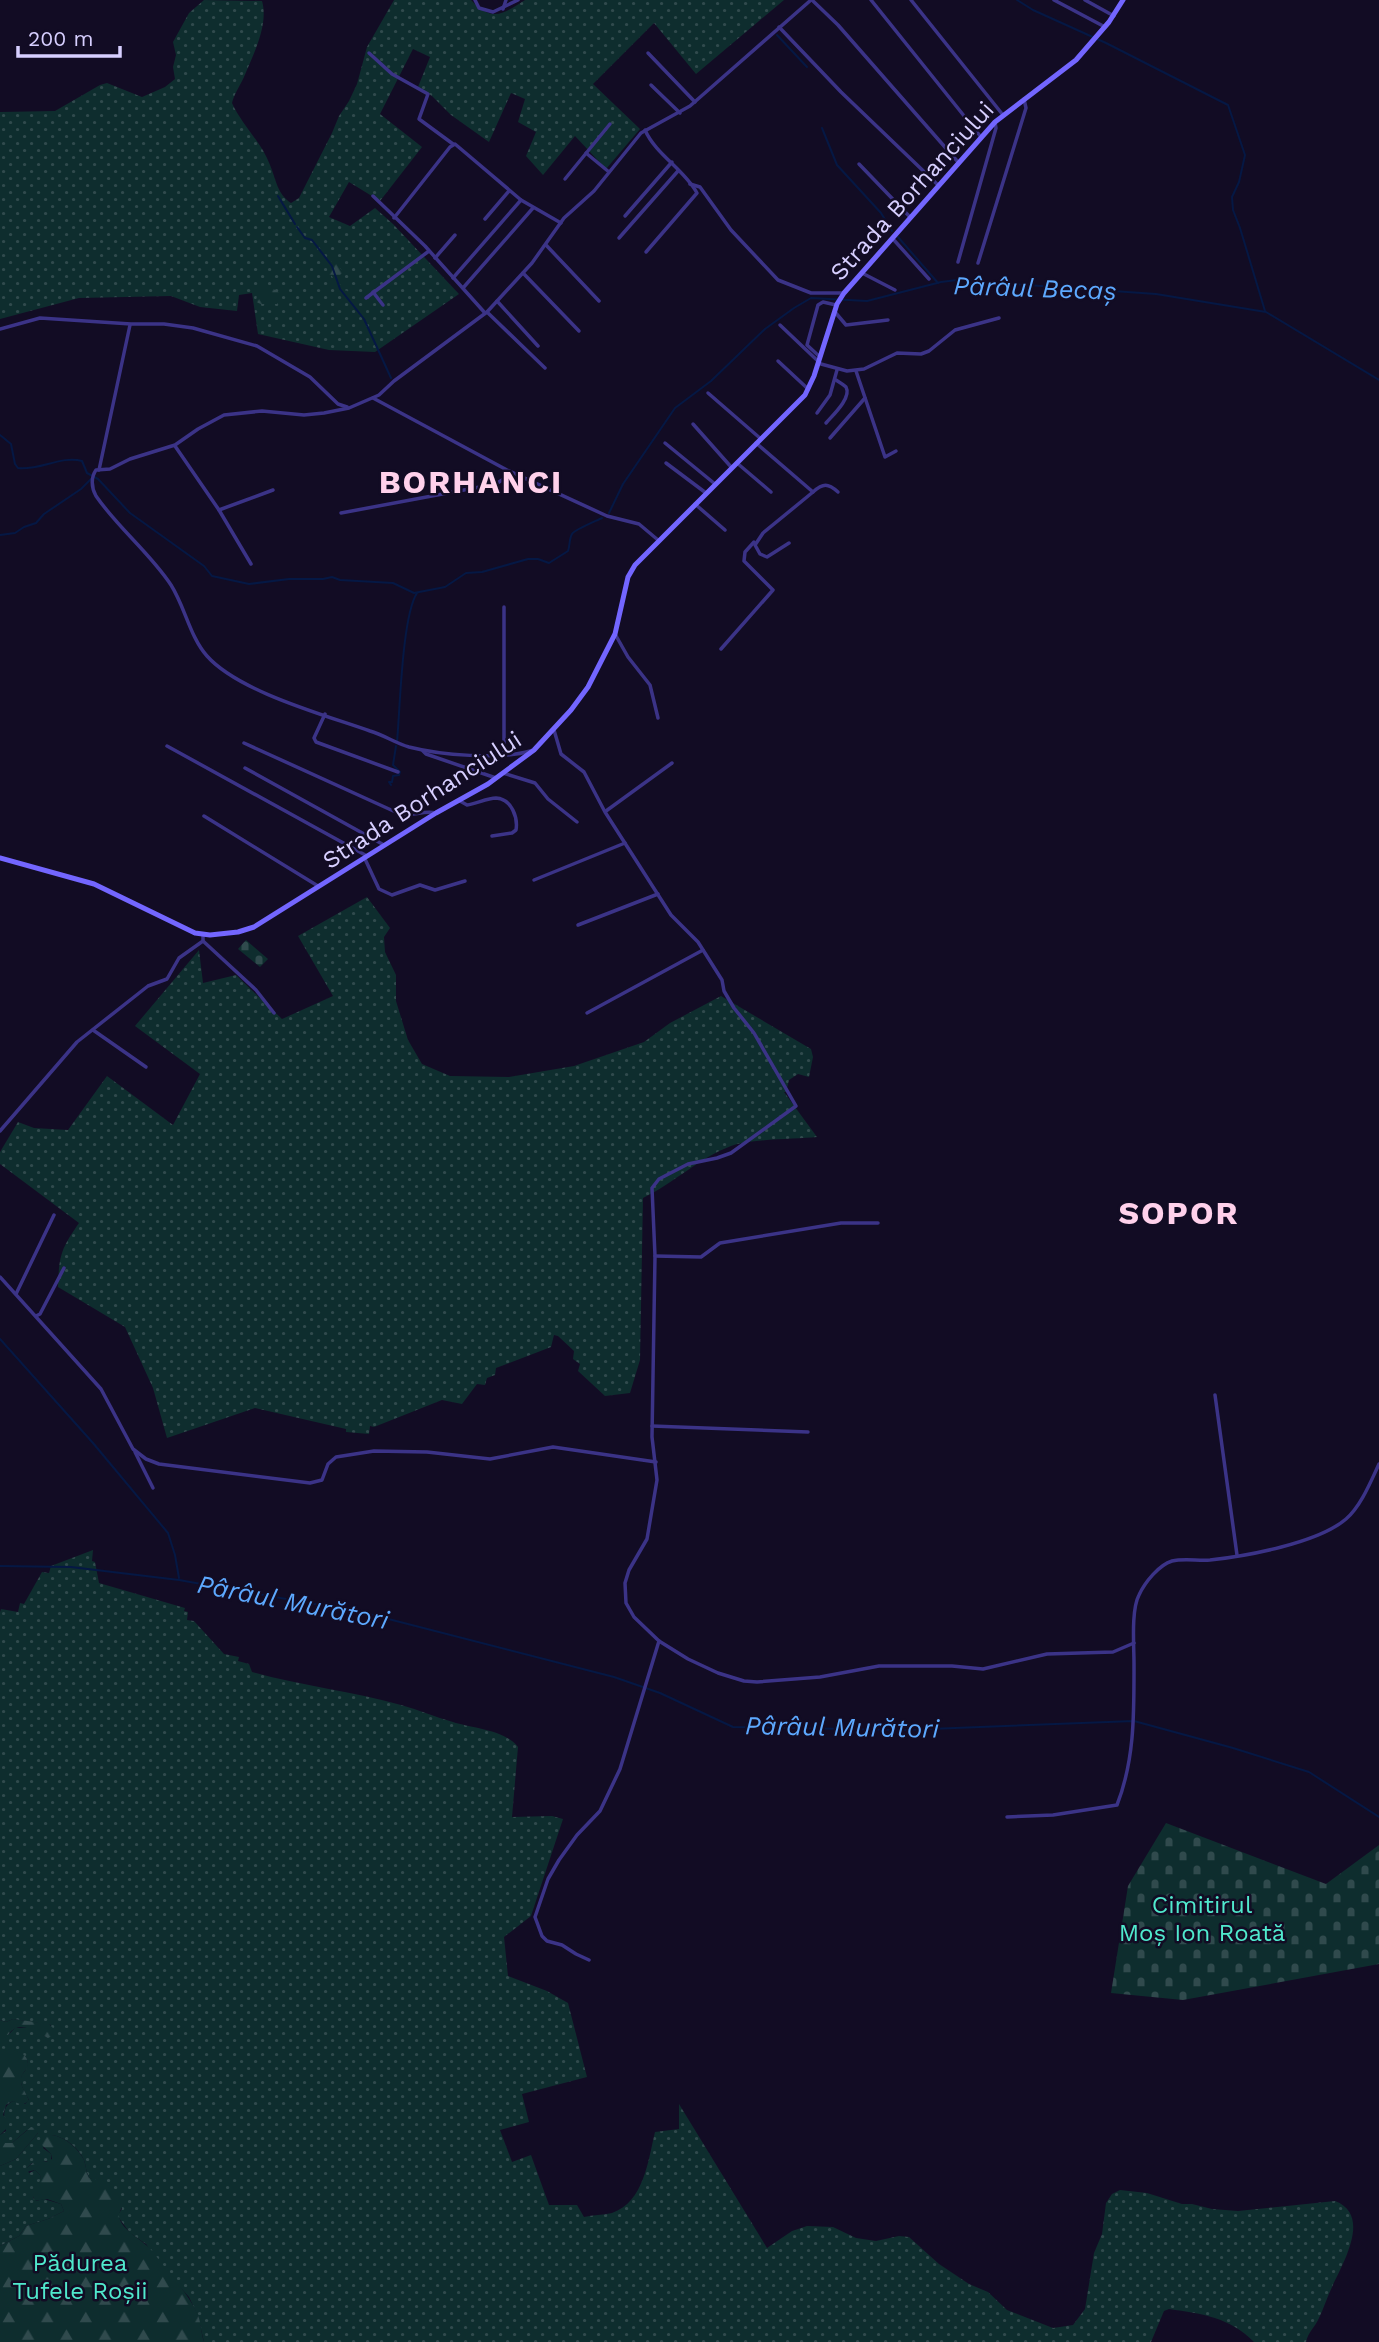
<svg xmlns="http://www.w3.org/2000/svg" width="1379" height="2342" viewBox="0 0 1379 2342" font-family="'Work Sans',sans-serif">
<defs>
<pattern id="grass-dots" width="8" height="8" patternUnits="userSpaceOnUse" patternTransform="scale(1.75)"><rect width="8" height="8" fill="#0e2d2e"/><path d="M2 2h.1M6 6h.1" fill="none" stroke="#304a4d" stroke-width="1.8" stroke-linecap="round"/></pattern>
<pattern id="forest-firs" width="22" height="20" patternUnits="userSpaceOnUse" patternTransform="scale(1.75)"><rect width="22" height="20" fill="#0e2d2e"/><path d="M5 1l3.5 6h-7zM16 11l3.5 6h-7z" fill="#304a4d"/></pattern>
<pattern id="cemetery-stones" width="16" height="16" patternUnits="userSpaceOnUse" patternTransform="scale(1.75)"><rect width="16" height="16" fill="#0e2d2e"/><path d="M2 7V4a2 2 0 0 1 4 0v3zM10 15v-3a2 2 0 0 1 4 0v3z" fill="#304a4d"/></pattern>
</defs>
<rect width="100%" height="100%" fill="#120c24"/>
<g fill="url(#grass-dots)">
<path d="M204,0l58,1c7,24 -9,54 -18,76 -4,9 -10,17 -12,26 10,22 30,40 38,62 6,14 7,29 21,38l8,-5 33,-65 7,-17 10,-15 8,-17 10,-37 27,-47h77c21,23 32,14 54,0h259l-88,74 -42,-51 -61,61 47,45 -34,40 -31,-33 -32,39 -17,-19 10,-24 -18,-10 7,-23 -14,-6 -22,49 -38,-27 -19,-19 -14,-9 12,-30 -17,-8 -33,65 42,33 -42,54 -31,-19 -20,35 21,9 25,-18 18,16 66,70 -84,58 -46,-2 -71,-16 -6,-41 -13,2 -2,16 -37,-4 -29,-11 -92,2 -79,21v-207l55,-1 45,-26 7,-2 35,14 23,-10 10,-8 -2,-12 3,-12 -3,-13 16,-29z"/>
<path d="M367,897l23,31 -6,9 1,15 11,23v26l12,39 14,24 28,12 59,1 65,-11 70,-24 26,-19 51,-27 90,53 2,8 -4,20 -11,-3 -9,6 -3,12h-2l33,45c-21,2 -69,2 -86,9 -32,12 -57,37 -88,52l-3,162 -10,33 -25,3 -27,-25 2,-7 -7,-5 1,-8 -16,-15 -4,-1 -3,12 -55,21 -1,7 -8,3 -2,7 -8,-1 -15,20 -20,-4 -68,27 -4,-1 -1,8 -23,-2v-3l-91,-21 -88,30 -14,-50 -28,-61 -67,-40c1,-32 3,-38 21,-64l-79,-59v-12l18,-30 16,6 34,2 39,-54 66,49 27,-51 -65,-48 64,-76 4,33 33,-8 46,44 51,-23 -35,-60z"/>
<path d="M93,1550l-1,11 3,1 4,21 86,25 -1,3 4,1 -1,8 7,1 30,33 15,3 -1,4 11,3 3,8c49,14 100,19 149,33 18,5 34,12 52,17 18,6 53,8 65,25l-6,70 40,-1 11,3 -32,97 -27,21 4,39 39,15 21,12 19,74 -65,17 7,28 -29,8 12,32 19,-7 18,50h28l7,12c9,-2 19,-2 28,-4 32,-11 36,-52 43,-81l24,-3v-25l88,144 25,-17 15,-5 26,1 23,11 20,3 23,-5 10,1 30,27 30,20 19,8 19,18 46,18 20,-3 12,-16 9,-56 8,-19 4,-31 6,-9 8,-4 27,3 35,11h10l20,5 26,2 97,-10c37,14 8,62 -3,86 -5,10 -8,21 -13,31 -4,9 -11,14 -13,24h-52c-25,-25 -51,-28 -85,-33l-5,2 -13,31h-947l-6,-26 -9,-19 -27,-30 -16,-23 -16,-11 -11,-15v-5l3,-4c-4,-20 -16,-26 -33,-31 -3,-7 -3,-12 -5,-18 -5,-12 -20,-24 -33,-25l-8,13 8,6v7l-19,2 -5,5 2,5 6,-3 5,5 1,8 -8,15 3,3 8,-2 17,5 3,7 -16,8 -22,7 -7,10 -19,10v-80l16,-7 22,-26 -11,-3 -15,13h-12v-8l6,-4c-1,-13 -6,-23 7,-30l12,3 4,-4c-3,-6 -9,-14 -8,-21 0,-6 3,-5 5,-10 8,-16 -15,-20 -26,-20v-14h8l7,-7h18l13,9 5,-12 -38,-6 -7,3 -6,-2v-408l1,-3 17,3 2,-9 4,1 18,-32 7,1 2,-7z"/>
</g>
<g fill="url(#forest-firs)">
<path d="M335,255l2,1 -1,6 7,10 -6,6 11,2 -4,4 -5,1 4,5 5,1 -2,5 -6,-2 -8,-18 -5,-2 2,-3 -2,-2z"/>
<path d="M258,288c9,0 19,-1 23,8l-4,8h-16l-5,-2z"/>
<path d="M13,2019l36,5 5,5v6l-6,3c-13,-6 -29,-19 -40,-3h-8v-15l6,2z"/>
<path d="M0,2049c9,-1 28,2 28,15 0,6 -7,9 -7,15 -1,7 6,15 8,22l-7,4 -9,-4 -7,4 -3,10 6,6v5l-9,9z"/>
<path d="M31,2127l5,1 2,5 -22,26 -16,7v-23h12z"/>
<path d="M51,2135c13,1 27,13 33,25 2,6 2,11 5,18l17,3 16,18 1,7c-2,3 -4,6 -4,10 2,15 25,24 34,36 14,20 35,40 45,63 3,8 3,18 6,27h-204v-96l19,-10 7,-10 22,-7 16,-8 -3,-7 -14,-5 -13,2c-3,-10 8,-16 6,-26l-5,-5 -9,2 1,-4 9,-8 10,2 6,-3 -1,-5 -10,-10 3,-7z"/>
</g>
<g fill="url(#cemetery-stones)">
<path d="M246,940l22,19 -8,8 -22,-18z"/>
<path d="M1166,1823l160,61 53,-39v119l-196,36 -72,-7 17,-107z"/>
</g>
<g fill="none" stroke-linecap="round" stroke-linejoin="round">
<g stroke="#051844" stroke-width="2">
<path d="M1017,0l16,10 73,33 122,62 17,50 -6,27 -7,15 1,13 7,18 25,83"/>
<path d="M777,35l30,32"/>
<path d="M822,128l15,37 44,48 11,18"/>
<path d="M278,196l17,28"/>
<path d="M297,227l8,11 7,2 20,26 8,23 24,30 27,59"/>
<path d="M898,237l40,46"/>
<path d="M0,435l11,9 4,20 3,4c21,3 44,-13 64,-7l5,12 11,6 32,34 74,53 8,10 37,8 40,-5h34l9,-2 8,3 53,3 21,10 31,-6 21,-14 16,-1 46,-13h10l11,4 19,-12c2,-5 1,-12 4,-17 2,-4 24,-13 30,-16"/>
<path d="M609,513l14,-29 52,-76 36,-27 54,-52 29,-21 17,-10 56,3 74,-19 16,-2 199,14 110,18 113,68"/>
<path d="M0,535l15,-2 9,-6 12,-4 8,-9 37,-25 10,-10"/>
<path d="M397,742c3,-32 5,-126 20,-149"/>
<path d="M391,785l-2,-3h3l1,-6 6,-1 1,-3 -7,-7 3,-19"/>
<path d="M0,1339l93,104 75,90 7,22 4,23"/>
<path d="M0,1566l71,1 108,13 186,33 249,64 46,16 73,34 171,3 230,-9 99,27 76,24 70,45"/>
</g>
<g stroke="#3b3387" stroke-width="3.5">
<path d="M475,0l4,8 14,4 25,-12"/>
<path d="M812,0l26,25 120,137"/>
<path d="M871,0l110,137"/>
<path d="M911,0l92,115"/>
<path d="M1054,0l51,27"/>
<path d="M1085,0l29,16"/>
<path d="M503,9l3,-9"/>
<path d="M779,27l62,65 97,93"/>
<path d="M369,53l23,21 36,20 -9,25 34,25"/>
<path d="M648,53l47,49"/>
<path d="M651,85l29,28"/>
<path d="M645,130c11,25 39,39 52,63l-51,59"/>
<path d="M586,153l23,19"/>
<path d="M859,164l51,53"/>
<path d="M565,179l45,-55"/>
<path d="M690,184l10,3 31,43 47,50 33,13h33"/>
<path d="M373,196l52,50 60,67"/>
<path d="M625,216l47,-54"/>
<path d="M394,218l56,-71 5,-3 66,56 40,23"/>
<path d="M485,219l24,-28"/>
<path d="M619,238l59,-67"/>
<path d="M893,239l36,40"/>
<path d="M546,245l53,56"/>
<path d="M435,258l20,-23"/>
<path d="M958,262l38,-134 -1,-6"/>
<path d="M978,263l48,-155 -2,-9"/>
<path d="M523,273l56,58"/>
<path d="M862,273l33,17"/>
<path d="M453,278l68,-78"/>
<path d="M463,288l70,-80"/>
<path d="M373,292l10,13"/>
<path d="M366,298l63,-47"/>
<path d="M497,301l41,45"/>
<path d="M487,312l58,56"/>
<path d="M835,312l11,13 42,-5"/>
<path d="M780,325l41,39 26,7 17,-2 33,-16 24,1 8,-3 26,-21 44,-12"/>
<path d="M0,329l40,-11 91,6h33l29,4 64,18 53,31 28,27 9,3"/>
<path d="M820,357l-13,-12 11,-40 5,-3 13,3"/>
<path d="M778,361l29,27"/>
<path d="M856,371l29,86 11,-6"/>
<path d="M708,393l53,46"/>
<path d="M373,398l134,72 100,46 32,8 19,16"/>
<path d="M817,413l13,-18 7,-25"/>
<path d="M826,423c6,-7 26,-25 20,-36 -3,-3 -7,-5 -10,-7"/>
<path d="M693,424l39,44"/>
<path d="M830,438l35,-40"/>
<path d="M665,443l50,41"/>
<path d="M756,443l57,49 -50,41 -8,12 5,9 7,3 22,-14"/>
<path d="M175,446l44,64 32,54"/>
<path d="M666,463l40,30"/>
<path d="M737,463l34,29"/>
<path d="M99,470l31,-145"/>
<path d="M813,492c10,-9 15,-9 25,0"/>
<path d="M695,504l30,26"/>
<path d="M219,510l54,-20"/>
<path d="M341,513l155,-29 9,-6 4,-7"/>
<path d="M504,607v149"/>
<path d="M615,634l13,23 22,28 8,33"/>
<path d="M721,649l52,-59 -29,-29 1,-9 9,-10"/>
<path d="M325,714l-11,24 2,4 82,30"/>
<path d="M554,730l7,24 23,18 21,40 66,103 27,27 24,38 2,11 10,17 20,25 42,73 -65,47 -14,5 -29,6 -29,15 -7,9 3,68 -3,181 5,43 -10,59 -18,31 -4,13 1,20 8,14 25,24 29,18 30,14 26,8 13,1 63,-5 59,-11h73l31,3 64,-15 66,-2 21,-9"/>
<path d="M244,743l156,71c12,3 23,-4 36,-1"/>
<path d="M167,746l200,110"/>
<path d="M423,751l3,3 70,24"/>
<path d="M530,751c-30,9 -90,4 -121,-4 -14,-4 -25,-12 -39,-16 -45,-16 -131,-39 -163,-75 -17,-19 -22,-49 -36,-71 -21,-32 -53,-57 -75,-89 -5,-9 -5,-19 0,-26l14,-1 20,-10 45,-14 23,-16 26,-14 38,-4 42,4 20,-2 25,-5 30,-13 15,-14 93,-69 45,-49 32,-45 30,-27 47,-58 49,-27 121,-106"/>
<path d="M245,768l139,77"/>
<path d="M503,773l32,10 13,16 29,23"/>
<path d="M460,801l7,4c9,-1 20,-7 29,-7 16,1 22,20 20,32l-4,3 -20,3"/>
<path d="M606,811l66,-48"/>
<path d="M204,816l114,70"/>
<path d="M365,859l14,30 13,6 28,-10 15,5 30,-9"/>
<path d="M534,880l91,-37"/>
<path d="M578,925l80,-31"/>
<path d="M203,941l53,49 18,23"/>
<path d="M587,1013l116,-63"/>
<path d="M93,1030l53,37"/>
<path d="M0,1131l77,-89 71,-56 19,-7 12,-21 24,-17v-6"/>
<path d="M655,1256l46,1 19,-14 121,-20h37"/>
<path d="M0,1277l101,112 32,60 13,10 13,5 151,19 12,-3 6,-16 8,-7 38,-6 53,1 63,7 63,-12 103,15"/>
<path d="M16,1294l38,-79"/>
<path d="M36,1316l4,-2 24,-46"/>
<path d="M1215,1395l22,160"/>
<path d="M652,1426l156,6"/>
<path d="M135,1452l18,36"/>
<path d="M1007,1817l46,-2 64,-10c18,-46 17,-93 17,-142 0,-17 -3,-53 5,-68 6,-13 20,-30 33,-34 12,-3 26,0 38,-1 37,-4 108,-17 136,-41 15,-13 25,-38 33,-55"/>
<path d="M589,1960l-13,-6 -14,-9 -15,-4 -5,-5 -7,-19 13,-38 11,-19 18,-25 23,-24 20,-42 39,-128"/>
</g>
<path stroke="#7366ff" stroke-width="5" d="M0,858l94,26 101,49 15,2 28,-3 16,-5 182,-114 52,-29 46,-34 37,-40 17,-23 27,-53 13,-57 7,-12 170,-170 9,-19 23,-72 7,-11 151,-171 81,-62 33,-38 14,-22"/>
</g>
<g text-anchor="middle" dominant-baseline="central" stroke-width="5" stroke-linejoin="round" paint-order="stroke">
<g font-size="24" fill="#d7cfff" stroke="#120c24">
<text transform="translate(912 191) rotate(-48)">Strada Borhanciului</text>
<text transform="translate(422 800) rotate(-33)">Strada Borhanciului</text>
</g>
<g font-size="24" fill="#50e9cd" stroke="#120c24">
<text x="1202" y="1905">Cimitirul<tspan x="1202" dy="28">Moș Ion Roată</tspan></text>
<text x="80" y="2263">Pădurea<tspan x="80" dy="28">Tufele Roșii</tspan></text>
</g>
<g font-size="26" font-style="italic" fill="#5da9ff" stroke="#120c24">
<text transform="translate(1035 288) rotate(2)">Pârâul Becaș</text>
<text transform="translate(293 1602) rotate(11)">Pârâul Murători</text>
<text transform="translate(842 1727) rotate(1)">Pârâul Murători</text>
</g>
<g font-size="32" font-weight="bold" letter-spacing="2" fill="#ffd1eb" stroke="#120c24">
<text x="471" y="482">BORHANCI</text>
<text x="1179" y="1213">SOPOR</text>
</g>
</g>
<path d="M18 46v10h102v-10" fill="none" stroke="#d7cfff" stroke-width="3.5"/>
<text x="28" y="46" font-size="21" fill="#d7cfff" stroke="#120c24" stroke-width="5" paint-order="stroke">200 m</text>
</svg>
